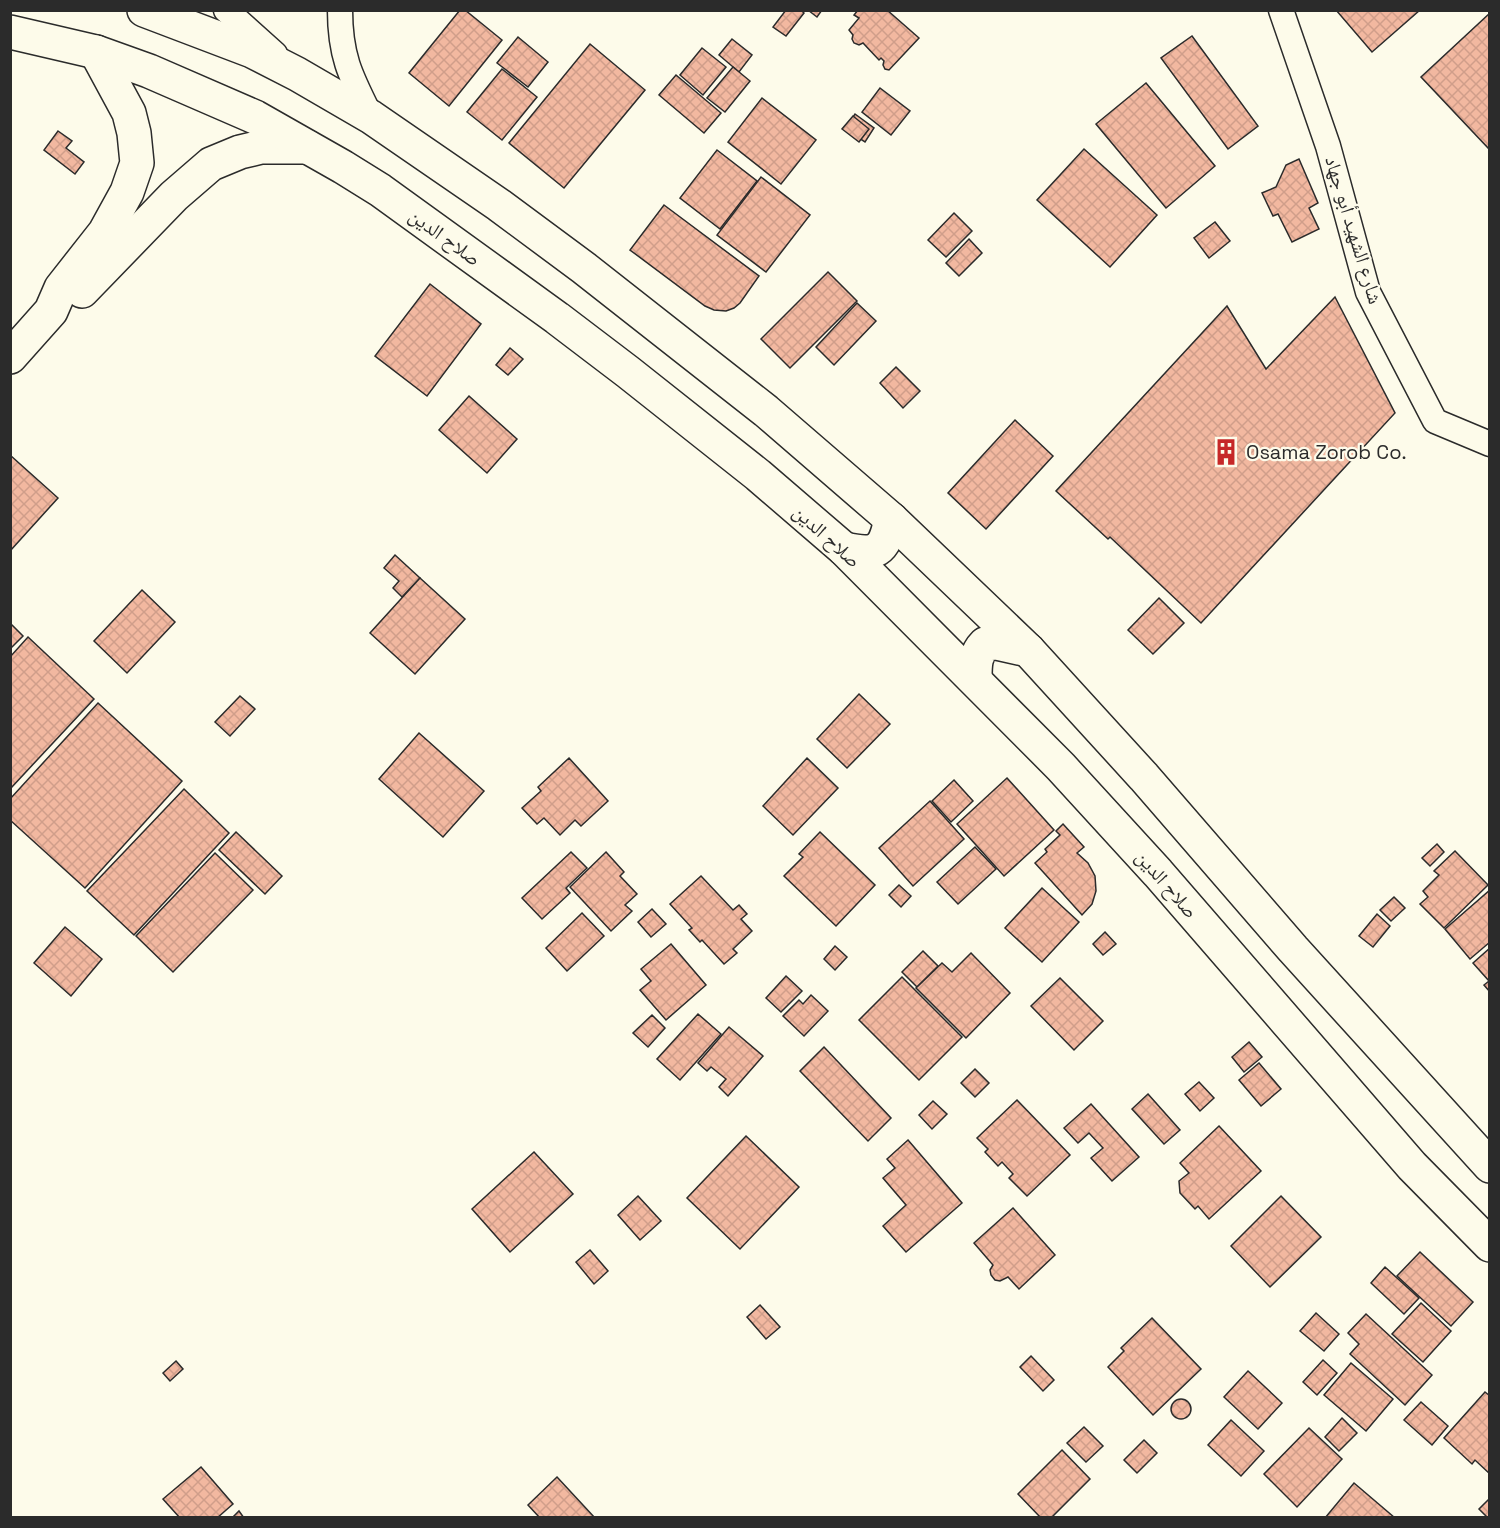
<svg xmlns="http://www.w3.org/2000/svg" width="1500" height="1528" viewBox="0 0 1500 1528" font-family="'Space Grotesk','Noto Naskh Arabic',sans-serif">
<defs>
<pattern id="building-cross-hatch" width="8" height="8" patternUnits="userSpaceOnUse" patternTransform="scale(1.5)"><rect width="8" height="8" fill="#f2b8a0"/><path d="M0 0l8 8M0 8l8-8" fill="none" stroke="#d09e8a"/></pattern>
</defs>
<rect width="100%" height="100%" fill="#fdfbea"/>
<g fill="url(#building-cross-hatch)" stroke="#2b2b2b" stroke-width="1.5">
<path d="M460,10h5l37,30 -53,66 -40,-33z"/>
<path d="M786,10h15l3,3 -18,23 -13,-9z"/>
<path d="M808,10h14l-5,7z"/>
<path d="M858,10h29l32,28 -30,32 -4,-1 -2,-4 1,-4 -3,-3 -2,2 -16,-17 -4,2 -5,-2 -2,-4 1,-4 -4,-5 10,-12 -5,-3z"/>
<path d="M1336,10h84l-48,42z"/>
<path d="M1490,13v137l-69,-73z"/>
<path d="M1192,36l66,90 -30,23 -67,-91z"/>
<path d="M518,37l30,25 -20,25 -31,-24z"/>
<path d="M732,39l20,16 -13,17 -20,-17z"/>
<path d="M590,44l55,46 -81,98 -55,-45z"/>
<path d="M702,48l24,19 -23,28 -23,-20z"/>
<path d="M733,67l17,14 -25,31 -18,-14z"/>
<path d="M502,69l35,28 -35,43 -35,-28z"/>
<path d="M676,75l45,38 -17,20 -45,-38z"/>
<path d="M1146,83l69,83 -49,42 -70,-84z"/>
<path d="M880,88l30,23 -19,24 -29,-23z"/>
<path d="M762,98l54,42 -35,44 -53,-42z"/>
<path d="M855,114l19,14 -9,14 -20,-13z"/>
<path d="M853,116l16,13 -10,13 -17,-13z"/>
<path d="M58,131l14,10 -6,7 18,14 -9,12 -31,-24z"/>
<path d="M1084,149l73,66 -47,52 -73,-67z"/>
<path d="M717,150l40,31 -37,48 -40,-31z"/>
<path d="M1299,159l19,44 -9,5 10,21 -27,13 -14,-28 -5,2 -11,-23 14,-6 10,-22z"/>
<path d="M761,177l49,38 -44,57 -49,-37z"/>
<path d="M664,205l95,71 -19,27 -6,5 -8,3 -12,-1 -9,-4 -75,-56z"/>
<path d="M954,213l18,18 -26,26 -18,-17z"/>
<path d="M1215,222l15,19 -21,17 -15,-20z"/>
<path d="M969,239l13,14 -23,23 -13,-13z"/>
<path d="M828,272l29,29 -67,67 -29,-29z"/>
<path d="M430,284l51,40 -54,72 -52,-40z"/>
<path d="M1335,297l60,116 -194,210 -91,-86 -2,2 -52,-48 171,-185 39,63z"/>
<path d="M857,303l19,18 -42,44 -18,-18z"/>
<path d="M510,348l13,11 -15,16 -12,-10z"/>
<path d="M896,367l24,24 -17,17 -23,-25z"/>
<path d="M469,396l48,43 -30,34 -48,-43z"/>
<path d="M1015,420l38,36 -67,73 -38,-36z"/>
<path d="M10,455l48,43 -48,53z"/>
<path d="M395,555l25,23 -18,19 -9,-9 6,-7 -15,-13z"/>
<path d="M420,578l45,41 -50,55 -45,-41z"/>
<path d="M142,590l33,32 -48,51 -33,-32z"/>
<path d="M1159,598l25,25 -31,31 -25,-24z"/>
<path d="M10,623l13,13 -13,13z"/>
<path d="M28,637l66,62 -84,90v-132z"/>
<path d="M859,694l31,30 -43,44 -30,-29z"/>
<path d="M240,696l15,13 -25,27 -15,-14z"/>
<path d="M98,703l84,78 -97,107 -75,-68v-21z"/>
<path d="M419,733l65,58 -41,46 -64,-58z"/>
<path d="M569,758l39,43 -27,25 -6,-6 -15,15 -16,-17 -7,6 -15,-16 19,-17 -3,-4z"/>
<path d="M807,758l31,30 -45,47 -30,-29z"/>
<path d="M1007,778l47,52 -50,46 -47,-52z"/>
<path d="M954,780l19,21 -22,21 -19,-21z"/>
<path d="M184,789l45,44 -95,102 -47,-44z"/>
<path d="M930,801l34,38 -51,47 -34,-38z"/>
<path d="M1063,824l21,23 -7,6 11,10 7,13 1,15 -4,13 -10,11 -47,-52 12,-11 -2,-3 15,-14 -4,-4z"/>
<path d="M236,832l46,44 -17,18 -46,-44z"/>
<path d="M820,832l55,53 -39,41 -52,-50 19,-19 -4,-3z"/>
<path d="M1437,844l7,8 -14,14 -8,-8z"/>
<path d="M975,847l21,22 -38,35 -21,-22z"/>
<path d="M1455,851l33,34 -44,43 -24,-24 8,-7 -5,-6 16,-16 -5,-4z"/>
<path d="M571,852l16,16 -21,20 4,5 -28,26 -20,-21z"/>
<path d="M606,852l18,20 -4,4 17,18 -12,11 7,6 -21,20 -41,-44z"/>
<path d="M215,853l38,37 -80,82 -37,-36z"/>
<path d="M701,876l32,34 6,-5 8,9 -6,5 11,12 -19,18 4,4 -13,11 -22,-24 -2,2 -11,-12 3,-2 -22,-24z"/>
<path d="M899,885l12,11 -10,11 -12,-12z"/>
<path d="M1042,888l37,34 -37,40 -37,-34z"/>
<path d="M1490,890v52l-20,17 -25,-30z"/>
<path d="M1394,897l11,11 -14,13 -11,-11z"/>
<path d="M652,909l14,15 -15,13 -13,-15z"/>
<path d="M582,913l22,23 -37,35 -21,-23z"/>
<path d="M1377,914l13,12 -17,21 -14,-11z"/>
<path d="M65,927l37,32 -31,37 -37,-33z"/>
<path d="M1105,932l11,12 -13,11 -10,-11z"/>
<path d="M671,944l35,41 -40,35 -26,-30 11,-9 -10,-12z"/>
<path d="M835,946l12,11 -12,13 -11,-11z"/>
<path d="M1490,948v44l-6,-7 5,-4 -16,-18z"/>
<path d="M923,951l15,15 -21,21 -15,-15z"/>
<path d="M971,953l39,40 -44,45 -50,-50 26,-25 10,9z"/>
<path d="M786,976l16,15 -21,21 -15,-14z"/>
<path d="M902,977l60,60 -43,43 -60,-60z"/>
<path d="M1060,978l43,43 -29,29 -43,-44z"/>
<path d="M811,995l17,16 -24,25 -21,-20 16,-16 4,4z"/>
<path d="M698,1014l23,20 -41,46 -23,-21z"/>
<path d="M652,1015l13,13 -17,19 -15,-14z"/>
<path d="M729,1027l34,29 -35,40 -9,-9 7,-8 -15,-12 -4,4 -9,-8z"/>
<path d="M1249,1042l13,15 -18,15 -12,-15z"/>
<path d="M824,1047l67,71 -23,23 -68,-70z"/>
<path d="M1259,1063l22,26 -20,17 -22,-26z"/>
<path d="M975,1069l14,14 -14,14 -14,-14z"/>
<path d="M1199,1082l15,16 -14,13 -15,-17z"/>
<path d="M1148,1094l32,36 -16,14 -32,-35z"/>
<path d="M1017,1100l53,55 -43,41 -18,-18 4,-4 -11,-12 -4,4 -13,-14 3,-3 -11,-11z"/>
<path d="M933,1101l14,13 -15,15 -13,-14z"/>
<path d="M1091,1104l48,53 -27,24 -21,-23 12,-10 -14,-15 -11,10 -14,-15z"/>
<path d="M1219,1126l42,45 -52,48 -11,-13 -3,3 -15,-16 -1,-12 10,-8 -9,-10z"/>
<path d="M746,1136l53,51 -59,62 -53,-51z"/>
<path d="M908,1140l54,63 -56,49 -23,-26 23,-21 -23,-27 12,-10 -8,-9z"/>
<path d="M534,1152l39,42 -63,58 -38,-43z"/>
<path d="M638,1196l23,25 -21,19 -22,-25z"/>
<path d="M1281,1196l40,41 -51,50 -39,-41z"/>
<path d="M1013,1208l42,47 -36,34 -11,-12 -8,4 -5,-1 -4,-5 -1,-5 3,-5 -19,-22z"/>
<path d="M590,1250l18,21 -14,13 -18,-22z"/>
<path d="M1420,1252l53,50 -22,24 -54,-50z"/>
<path d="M1385,1267l34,31 -15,16 -33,-31z"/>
<path d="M1421,1303l30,28 -28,31 -31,-28z"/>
<path d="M760,1305l20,22 -14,12 -19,-22z"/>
<path d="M1316,1313l23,21 -15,17 -24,-20z"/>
<path d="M1366,1314l66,61 -27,30 -55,-51 9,-10 -11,-11z"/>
<path d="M1152,1318l49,51 -48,46 -45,-48 16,-16 -3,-3z"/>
<path d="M1031,1356l23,24 -11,11 -23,-24z"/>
<path d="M1323,1360l14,13 -20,22 -14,-13z"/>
<path d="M176,1361l7,8 -13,12 -7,-8z"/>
<path d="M1351,1363l42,36 -27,32 -42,-36z"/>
<path d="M1248,1371l34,32 -24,26 -34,-32z"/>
<path d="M1485,1392l5,4v78l-15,-14 -3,4 -28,-26z"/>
<circle cx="1181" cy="1409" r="10"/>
<path d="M1421,1402l27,24 -16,19 -28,-25z"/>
<path d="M1342,1418l15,15 -18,18 -14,-14z"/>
<path d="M1231,1420l33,31 -23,25 -33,-31z"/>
<path d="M1084,1427l19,19 -17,16 -19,-19z"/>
<path d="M1309,1428l33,31 -45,48 -33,-33z"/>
<path d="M1144,1440l13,13 -20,20 -13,-13z"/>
<path d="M1062,1450l28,29 -39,39h-10l-23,-24z"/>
<path d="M201,1467l32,37 -16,14h-37l-17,-19z"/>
<path d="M557,1477l38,41h-55l-12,-13z"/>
<path d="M1354,1483l41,35h-70z"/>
<path d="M1490,1498v20h-2l-9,-9z"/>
<path d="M239,1511l5,7h-12z"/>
</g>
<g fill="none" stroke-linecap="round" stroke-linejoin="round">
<defs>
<g id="street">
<path d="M226,10l49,44"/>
<path d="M340,10c0,47 11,67 31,107"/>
<path d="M1281,10l47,136 40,146 67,129 55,23"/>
</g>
<g id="secondary">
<path d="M82,291l92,-95 37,-32 29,-12 21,-5h46"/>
<path d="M10,357l41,-46 10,-23 44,-56 22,-40 10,-29 -3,-30 -5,-20 -33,-61"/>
</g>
<g id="highway">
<path d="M144,10l108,41 45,23 74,43 128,88 85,63 182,143 125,108 137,131 116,127 149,172 197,217"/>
<path d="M10,32l86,20 53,19 106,46 88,50 37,23 177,128 71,54 130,103 86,74 217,218 97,106 254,293 78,79"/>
<path d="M844,549c33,7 40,3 47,-30"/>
<path d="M975,678c0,-13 0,-24 10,-34l11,-1 32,7"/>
</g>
</defs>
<use href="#street" stroke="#2b2b2b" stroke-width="27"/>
<use href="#secondary" stroke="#2b2b2b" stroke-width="36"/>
<use href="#highway" stroke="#2b2b2b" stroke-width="36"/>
<use href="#street" stroke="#fdfbea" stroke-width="24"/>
<use href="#secondary" stroke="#fdfbea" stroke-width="33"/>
<use href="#highway" stroke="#fdfbea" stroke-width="33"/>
</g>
<defs>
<symbol id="building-bare" viewBox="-9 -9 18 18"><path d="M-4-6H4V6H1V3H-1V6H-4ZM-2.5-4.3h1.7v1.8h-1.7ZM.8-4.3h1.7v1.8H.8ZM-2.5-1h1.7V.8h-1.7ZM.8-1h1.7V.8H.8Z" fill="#c62828" stroke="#fdfbea" stroke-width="2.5" paint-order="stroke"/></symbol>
</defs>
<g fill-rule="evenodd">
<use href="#building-bare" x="1207" y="433" width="38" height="38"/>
</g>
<g text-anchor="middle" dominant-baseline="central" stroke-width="4.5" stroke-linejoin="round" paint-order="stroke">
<g font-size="20" fill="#2b2b2b" stroke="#fdfbea">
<text transform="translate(1354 230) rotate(73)">شارع الشهيد أبو جهاد</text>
<text transform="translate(445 237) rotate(36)">صلاح الدين</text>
<text transform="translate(827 536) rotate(42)">صلاح الدين</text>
<text transform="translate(1167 884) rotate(49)">صلاح الدين</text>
</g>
<g font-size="20" fill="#2b2b2b" stroke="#fdfbea" text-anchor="start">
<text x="1246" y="452">Osama Zorob Co.</text>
</g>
</g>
<rect width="1500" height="1528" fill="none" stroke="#2b2b2b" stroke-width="24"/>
</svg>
